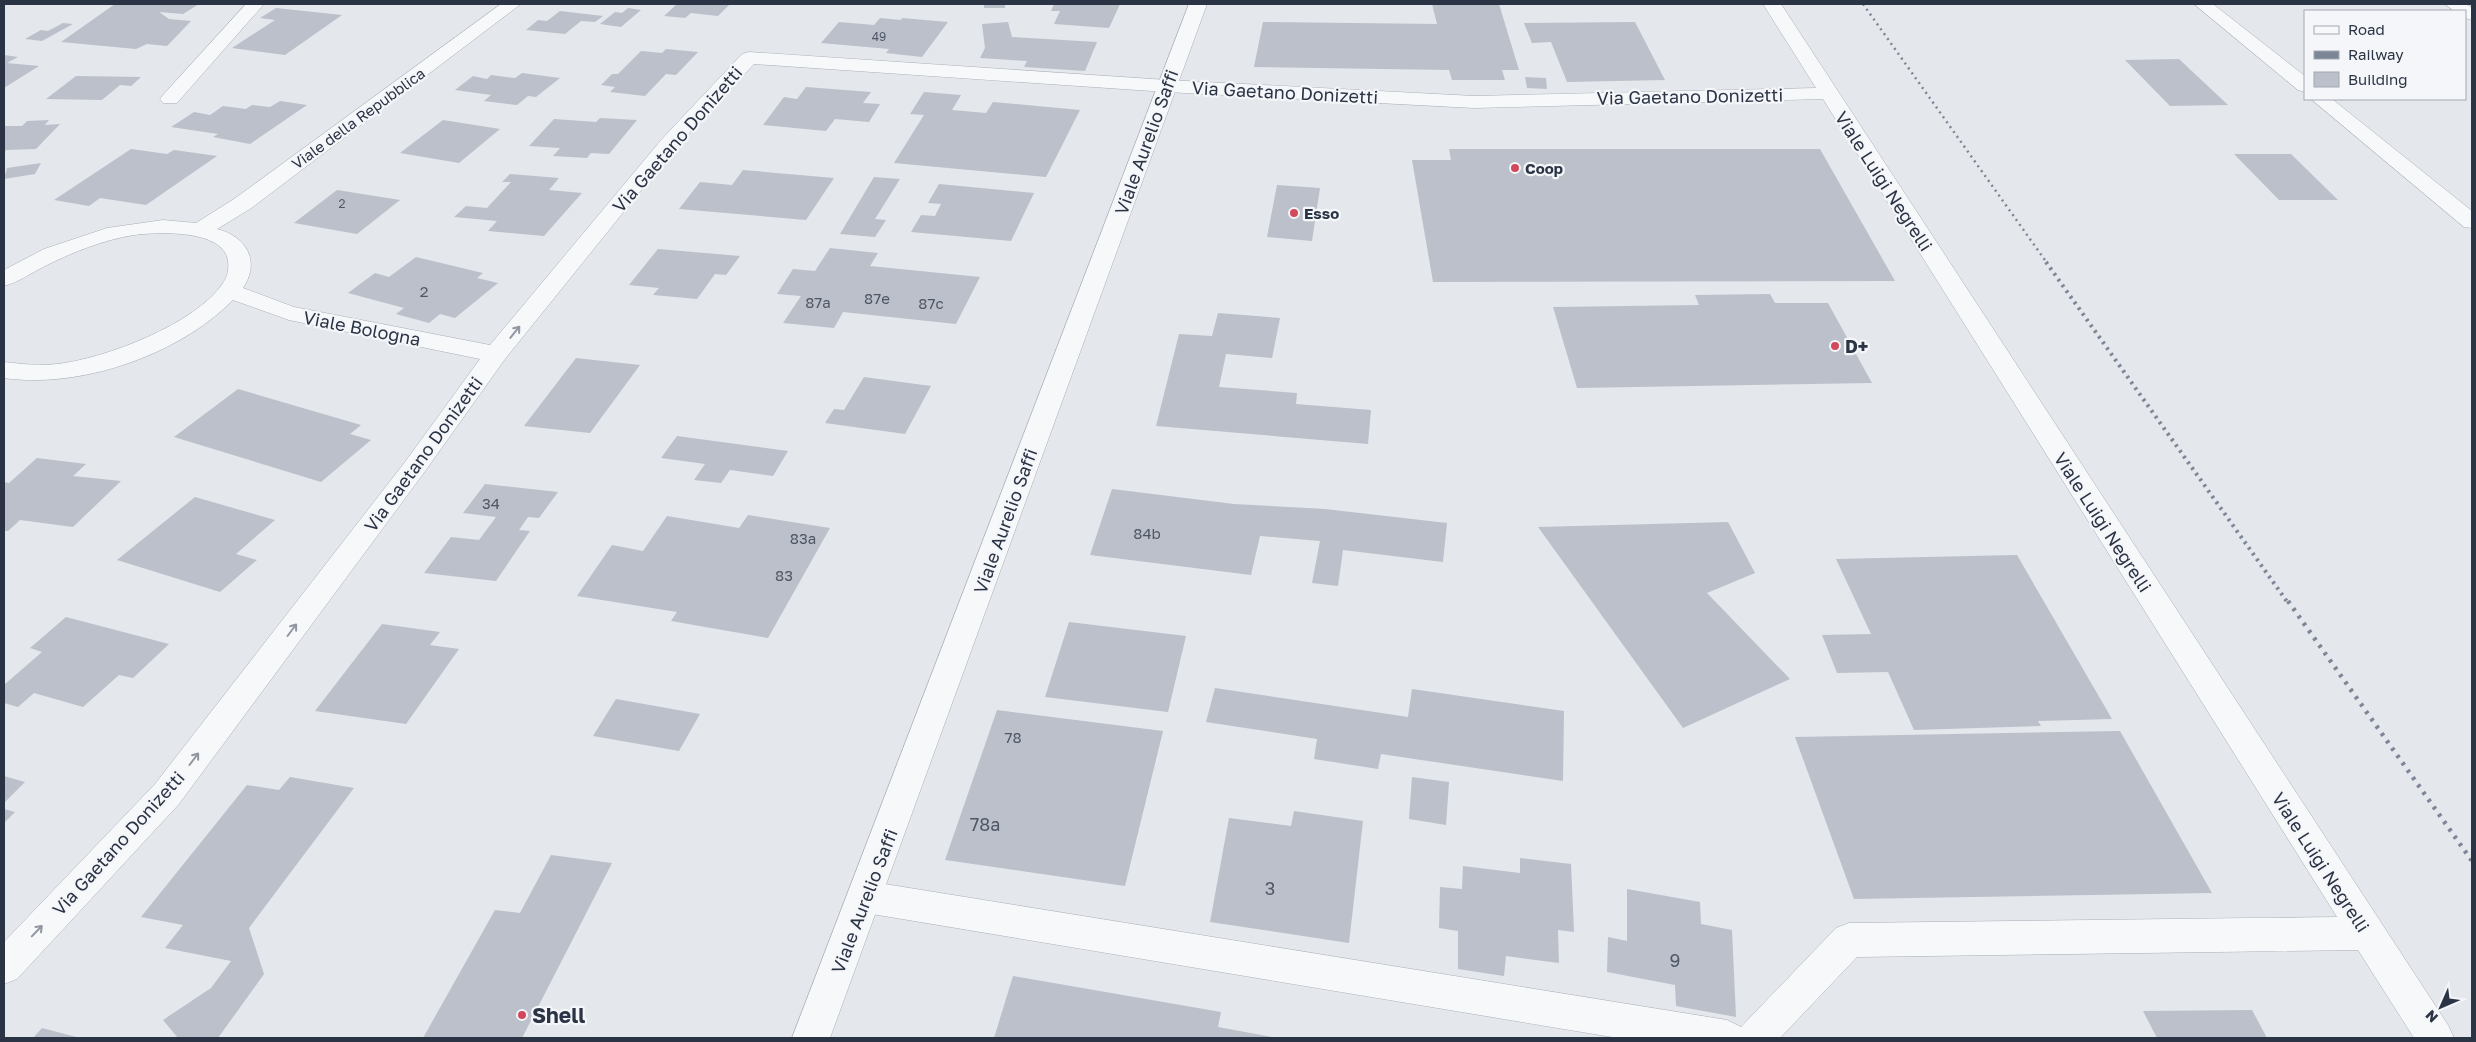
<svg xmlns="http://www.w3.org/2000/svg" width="2476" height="1042" viewBox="0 0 2476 1042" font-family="'Golos Text',sans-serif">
<rect width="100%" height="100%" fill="#e4e7ec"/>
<g fill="#bbc0ca">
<path d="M115,4h84l-16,10 -24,-2 10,7 22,2 -24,25 -20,-2 -11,5 -75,-7z"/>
<path d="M677,4h53l-12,12 -27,-3 -6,5 -21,-2z"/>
<rect x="984" y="4" width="21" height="4"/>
<path d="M1054,4h66l-11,24 -55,-4 6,-13h-9z"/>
<path d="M1432,4h67l20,66h-17l3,10h-53l-3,-10 -195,-3 9,-45 174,2z"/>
<path d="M276,8l66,7 -57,40 -53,-7 43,-28 -15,-2z"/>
<path d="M628,8l13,2 -20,17 -21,-3 15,-12 7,1z"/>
<path d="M560,11l43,5 -8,6 -14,-1 -16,13 -39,-4 12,-10 9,1z"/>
<path d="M880,18l21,2 1,-2 46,4 -26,35 -36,-4 3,-4 -68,-6 18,-21 35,3z"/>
<path d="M1008,22l4,15 85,5 -12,29 -61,-4 3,-6 -47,-3 5,-10 -3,-24z"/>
<path d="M1635,22l30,58 -98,2 -16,-40 -19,1 -8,-20z"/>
<path d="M63,23l10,1 -31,17 -17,-2 16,-9 7,1z"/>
<path d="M666,49l32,3 -22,23 -10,-1 -21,22 -35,-4 5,-5 -14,-2 11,-11h6l23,-23 21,2z"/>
<path d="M4,55l14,2 -11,6 32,3 -35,22z"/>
<path d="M2179,59l49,46 -58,1 -45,-46z"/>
<path d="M522,73l38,5 -24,19 -8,-1 -11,9 -33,-4 7,-6 -36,-5 18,-14 14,3 4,-4 24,3z"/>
<path d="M76,76l65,1 -10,9 -11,-1 -18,15 -56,-1z"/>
<path d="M1525,77l21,1 1,11 -20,-1z"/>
<path d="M806,87l65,5 -8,11 17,1 -11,18 -34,-3 -9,12 -63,-6 21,-28 13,2z"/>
<path d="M924,92l37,3 -9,15 34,3 7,-11 87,8 -34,67 -152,-14 30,-48 -14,-1z"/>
<path d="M280,101l27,4 -57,39 -37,-7 5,-3 -47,-7 23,-15 16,3 13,-9 23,3 6,-4 18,2z"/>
<path d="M600,118l37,2 -28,34 -18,-1 -4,5 -34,-2 7,-8 -31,-2 25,-27 42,3z"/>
<path d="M49,120l-4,5 15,-1 -24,25 -30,1 -2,3v-27h18l5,-5z"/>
<path d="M443,120l57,9 -41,34 -59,-10z"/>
<path d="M131,149l36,5 7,-4 43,6 -71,49 -46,-7 -11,8 -35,-6z"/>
<path d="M1449,149h371l75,132 -462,1 -21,-122h39z"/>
<path d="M2234,154h57l47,46h-59z"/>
<path d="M41,163l-6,11 -31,5 3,-11z"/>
<path d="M743,170l91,8 -28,42 -127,-11 21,-27 32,3z"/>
<path d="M510,174l49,4 -10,12 33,3 -38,43 -56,-5 9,-10 -43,-4 12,-11 21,2 24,-26h-9z"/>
<path d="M874,177l26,2 -25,40 11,1 -11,17 -35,-3z"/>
<path d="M939,184l95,9 -23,48 -100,-9 10,-17 14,1 6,-12 -13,-1z"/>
<path d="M1277,185l43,3 -8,53 -45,-4z"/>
<path d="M337,190l63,10 -43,34 -63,-11z"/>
<path d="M830,248l48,5 -8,13 110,11 -24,47 -113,-12 -9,16 -51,-5 18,-27 -24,-2 16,-25 22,2z"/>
<path d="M658,249l82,7 -14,19 -11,-1 -18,25 -44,-4 6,-7 -30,-3z"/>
<path d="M416,257l67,16 -6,5 21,5 -43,35 -15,-4 -11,9 -33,-9 8,-6 -56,-15 27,-20 14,4z"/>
<path d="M1770,294l5,9h53l44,80 -295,5 -24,-81 146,-2 -4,-10z"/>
<path d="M1218,313l62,5 -8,40 -46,-4 -7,33 78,6 -1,11 75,6 -3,34 -212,-18 23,-92 33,2z"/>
<path d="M576,358l64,7 -50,68 -66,-7z"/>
<path d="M864,377l67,9 -26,48 -80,-11 9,-14 10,1z"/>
<path d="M238,389l123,36 -11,9 21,6 -50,42 -147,-45z"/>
<path d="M677,436l111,15 -15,25 -43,-6 -9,13 -27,-3 11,-16 -44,-6z"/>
<path d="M37,458l49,6 -13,12 48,5 -48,46 -53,-7 -12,11h-4v-49l5,1z"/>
<path d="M485,484l73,8 -19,26 -11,-1 -9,13 11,1 -34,50 -72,-8 27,-36 28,3 17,-23 -33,-4z"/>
<path d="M1112,489l122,15 91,5 122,14 -4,39 -100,-12 -5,36 -26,-3 8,-42 -60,-5 -9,39 -161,-20z"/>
<path d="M195,497l80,23 -39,34 21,6 -37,32 -103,-32z"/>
<path d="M748,515l82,13 -62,110 -97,-17 6,-9 -100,-16 35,-51 31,6 24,-35 72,12z"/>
<path d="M1728,522l27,51 -48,20 83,86 -107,49 -145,-201z"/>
<path d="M2017,555l95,164 -74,2 3,5 -127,4 -26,-58 -51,1 -15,-38 49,-1 -35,-75z"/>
<path d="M66,617l103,27 -36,34 -14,-3 -36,32 -49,-14 -16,14 -14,-4v-18l38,-33 -12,-4z"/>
<path d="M1069,622l117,14 -18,76 -123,-15z"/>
<path d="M382,624l58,8 -10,13 29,4 -53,75 -91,-13z"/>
<path d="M1215,688l193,29 4,-28 152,22 -1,70 -182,-27 -3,15 -64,-10 3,-20 -111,-17z"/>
<path d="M616,699l84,15 -21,37 -86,-15z"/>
<path d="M997,710l166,21 -38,155 -180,-26z"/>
<path d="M2120,731l92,162 -358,6 -59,-162z"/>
<path d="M4,776l21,6 -21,21z"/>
<path d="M290,777l64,11 -105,140 15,46 -46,64h-40l-15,-18 48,-32 20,-27 -66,-13 18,-23 -42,-8 106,-132 32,5z"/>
<path d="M1412,777l37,5 -3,43 -37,-6z"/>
<path d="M4,809l11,3 -11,11z"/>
<path d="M1294,811l69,10 -14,122 -139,-21 19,-104 62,8z"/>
<path d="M551,855l61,8 -90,175h-99l72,-128 25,3z"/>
<path d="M1520,858l51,6 3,68 -16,-2 1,33 -53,-7 -2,20 -46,-7v-38l-19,-3 1,-41 22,2 1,-23 57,7z"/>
<path d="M1627,889l73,13 1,22 31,6 4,87 -60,-11 -1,-21 -68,-13 1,-35 19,4z"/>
<path d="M1013,976l208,36 -3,15 59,11h-283z"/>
<path d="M2252,1010l15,28h-110l-14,-27z"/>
<path d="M42,1028l38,10h-47z"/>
</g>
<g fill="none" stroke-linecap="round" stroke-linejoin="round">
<defs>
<g id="minor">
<path d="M246,4h18l-87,99h-14l-3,-4 3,-4z"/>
<path d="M501,4h20l-271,205 -33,20c29,7 44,32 26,59l51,19 196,38 172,-206 80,-85 7,-2 418,28 307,16 342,-8 -53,-84h18l667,1021 6,13h-40l-56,-88 -501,7 -77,81h-162l-752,-125 -12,-5 -5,-11 5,-11 12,-5 861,139 14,7 95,-99 13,-5 488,-6 -514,-818 -349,9 -307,-16 -413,-28 -78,83 -171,212 -82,115 -244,330 -162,175 -13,5v-42l151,-158 250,-322 75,-103 -191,-39 -56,-20c-54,55 -153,89 -229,78v-16c18,2 34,4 53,2 47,-5 139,-40 166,-81 5,-7 6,-14 5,-22 -4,-32 -70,-29 -94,-26 -31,5 -61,17 -89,31 -14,7 -26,16 -41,20v-16l40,-21 63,-21 56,-8 33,3 38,-24z"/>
<path d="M2194,4h19l92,72v16l-7,-2z"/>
<path d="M2311,99h21l140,112v17l-8,-1z"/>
</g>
<g id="tertiary">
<path d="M1189,4h18l-377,1034h-38z"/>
<path d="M2445,4h21l6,4v12l-7,-2v-7h-11z"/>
</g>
</defs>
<use href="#minor" stroke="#a9aeb7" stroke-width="1"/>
<use href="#tertiary" stroke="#a9aeb7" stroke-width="1"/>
<use href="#minor" fill="#f7f8fa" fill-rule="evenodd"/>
<use href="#tertiary" fill="#f7f8fa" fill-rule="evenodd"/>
<path stroke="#7d8696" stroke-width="2.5" stroke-dasharray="2 4" stroke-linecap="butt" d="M1863,4l184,259"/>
<path stroke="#7d8696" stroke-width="4" stroke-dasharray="2.5 4.5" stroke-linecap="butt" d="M2046,262l242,341"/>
<path stroke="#7d8696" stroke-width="4.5" stroke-dasharray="3 6" stroke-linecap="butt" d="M2288,601l184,260"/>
</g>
<defs><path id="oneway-shaft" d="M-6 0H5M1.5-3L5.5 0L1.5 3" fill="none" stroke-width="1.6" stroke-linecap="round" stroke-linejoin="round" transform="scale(1.25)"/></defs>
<g stroke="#9196a0">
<use href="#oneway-shaft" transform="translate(515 332) rotate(-51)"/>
<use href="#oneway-shaft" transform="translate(292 630) rotate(-53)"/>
<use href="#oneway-shaft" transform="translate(194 759) rotate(-53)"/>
<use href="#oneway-shaft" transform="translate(37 931) rotate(-46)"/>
</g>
<g fill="#d1495b" stroke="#f4f6f9" stroke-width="2">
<circle cx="1515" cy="168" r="5"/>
<circle cx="1294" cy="213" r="5"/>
<circle cx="1835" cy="346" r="5"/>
<circle cx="522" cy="1015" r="5"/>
</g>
<g text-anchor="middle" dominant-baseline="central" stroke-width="4.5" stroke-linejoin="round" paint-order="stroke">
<g font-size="12" fill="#4f5766">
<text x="879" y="36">49</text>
<text x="342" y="203">2</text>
</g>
<g font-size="15" fill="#2b3445" stroke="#f4f6f9">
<text transform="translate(358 118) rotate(-36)">Viale della Repubblica</text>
</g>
<g font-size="15" font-weight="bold" fill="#2b3445" stroke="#f4f6f9" text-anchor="start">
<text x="1525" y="168">Coop</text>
<text x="1304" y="213">Esso</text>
</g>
<g font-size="15" fill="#4f5766">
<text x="424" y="291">2</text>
<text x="877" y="298">87e</text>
<text x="818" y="302">87a</text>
<text x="931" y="303">87c</text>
<text x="491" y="503">34</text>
<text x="1147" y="533">84b</text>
<text x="803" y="538">83a</text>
<text x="784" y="575">83</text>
<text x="1013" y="737">78</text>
</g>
<g font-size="18" fill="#2b3445" stroke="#f4f6f9">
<text transform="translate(1285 92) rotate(3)">Via Gaetano Donizetti</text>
<text transform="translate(1690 96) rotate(-1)">Via Gaetano Donizetti</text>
<text transform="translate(677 139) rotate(-49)">Via Gaetano Donizetti</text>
<text transform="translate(1146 142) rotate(-70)">Viale Aurelio Saffi</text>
<text transform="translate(1884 181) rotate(57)">Viale Luigi Negrelli</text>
<text transform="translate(362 328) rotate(11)">Viale Bologna</text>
<text transform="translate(423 454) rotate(-54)">Via Gaetano Donizetti</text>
<text transform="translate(1005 521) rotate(-70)">Viale Aurelio Saffi</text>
<text transform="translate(2103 522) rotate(57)">Viale Luigi Negrelli</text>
<text transform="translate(118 843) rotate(-48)">Via Gaetano Donizetti</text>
<text transform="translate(2321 862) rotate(57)">Viale Luigi Negrelli</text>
<text transform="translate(864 901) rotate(-69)">Viale Aurelio Saffi</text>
</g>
<g font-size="18" font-weight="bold" fill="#2b3445" stroke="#f4f6f9" text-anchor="start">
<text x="1845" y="346">D+</text>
</g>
<g font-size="18" fill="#4f5766">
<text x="985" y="824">78a</text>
<text x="1270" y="888">3</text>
<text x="1675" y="960">9</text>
</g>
<g font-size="21" font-weight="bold" fill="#2b3445" stroke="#f4f6f9" text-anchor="start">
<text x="532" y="1015">Shell</text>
</g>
</g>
<rect width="2476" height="1042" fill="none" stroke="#2b3445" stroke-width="10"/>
<rect x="2304" y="10" width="162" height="90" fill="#f4f6f9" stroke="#a4a8b1"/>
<rect x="2314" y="26" width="25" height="8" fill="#f7f8fa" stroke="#a4a8b1"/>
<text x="2348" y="35" font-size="15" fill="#2b3445">Road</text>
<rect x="2314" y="51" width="25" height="8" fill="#7d8696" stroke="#a4a8b1"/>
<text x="2348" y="60" font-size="15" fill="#2b3445">Railway</text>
<rect x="2314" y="72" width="25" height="15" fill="#bbc0ca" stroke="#a4a8b1"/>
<text x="2348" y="85" font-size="15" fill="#2b3445">Building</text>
<g transform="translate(2441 1007) rotate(225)" stroke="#f4f6f9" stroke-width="4" paint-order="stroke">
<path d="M0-4L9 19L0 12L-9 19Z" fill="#2b3445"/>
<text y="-8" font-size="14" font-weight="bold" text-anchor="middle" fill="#2b3445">N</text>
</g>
</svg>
